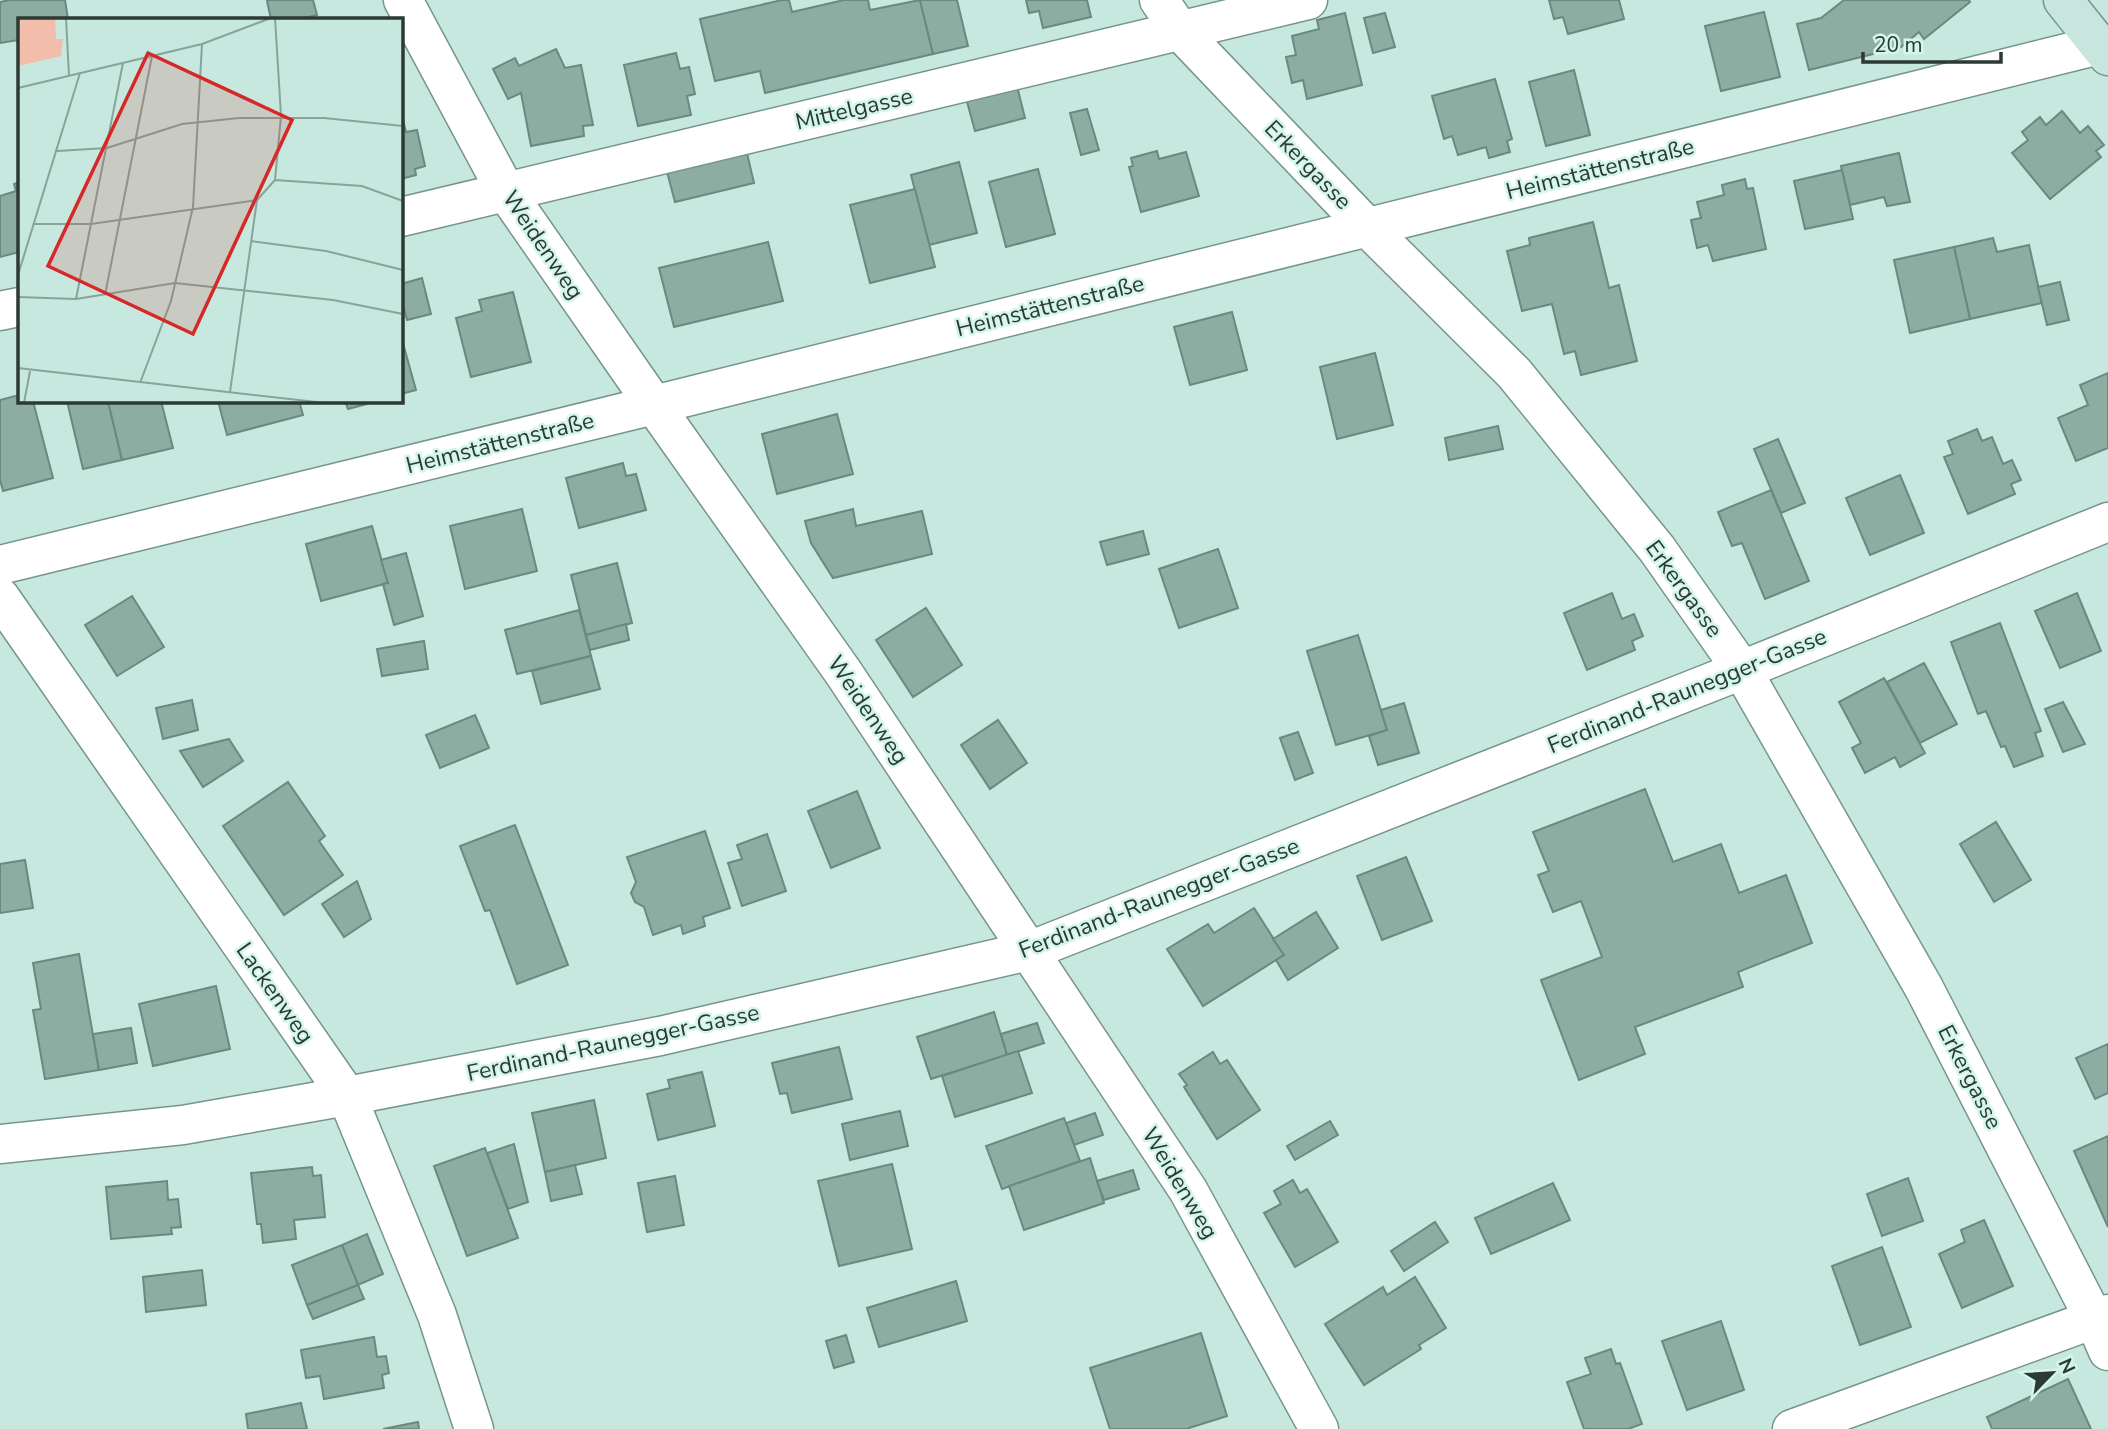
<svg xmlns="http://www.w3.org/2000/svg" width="2108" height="1429" viewBox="0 0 2108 1429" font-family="'Nunito Sans',sans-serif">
<rect width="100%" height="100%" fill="#c7e8de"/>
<g fill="#8daca2" stroke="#6a8980" stroke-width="2">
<path d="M10,0h55l3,19h-49v21l-19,3v-41z"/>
<path d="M269,0h44l4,15 -18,4h-28l-4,-18z"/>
<path d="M782,0h7l3,12 52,-12h24l2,10 50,-10 13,54 -168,39 -5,-22 -45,10 -15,-62z"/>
<path d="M920,0h37l11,46 -35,8z"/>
<path d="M1026,0h61l4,17 -48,11 -4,-17 -10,2z"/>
<path d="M1549,0h70l5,19 -56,15 -5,-17 -9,2z"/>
<path d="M1844,0h125l1,2 -46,37 -5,-7 -18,15 -92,23 -12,-46 24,-6z"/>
<path d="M1764,12l16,65 -59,14 -16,-65z"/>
<path d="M1345,13l17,72 -55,14 -4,-19 -11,3 -6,-26 10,-2 -4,-19 27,-7 -2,-9z"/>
<path d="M1385,13l10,34 -22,6 -9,-35z"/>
<path d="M556,49l9,19 16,-3 12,60 -10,1 1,10 -53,10 -10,-53 -13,6 -15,-30 22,-11 4,8z"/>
<path d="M676,53l4,16 9,-2 6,27 -8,2 4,19 -53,11 -14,-61z"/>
<path d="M1574,70l16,65 -44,11 -17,-64z"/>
<path d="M1495,79l17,60 -5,2 3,11 -21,6 -3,-11 -28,8 -6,-19 -8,3 -12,-43z"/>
<path d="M1017,86l8,32 -50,13 -9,-33z"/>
<path d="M1087,109l12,41 -18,5 -11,-42z"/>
<path d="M2062,111l18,22 8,-7 16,19 -8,6 5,6 -51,42 -38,-46 16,-13 -6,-8 18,-15 6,8z"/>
<path d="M401,120h2l3,12 11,-2 8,36 -10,3 1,6 -15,4z"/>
<path d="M746,149l8,34 -79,19 -9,-34z"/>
<path d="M1157,151l2,8 27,-7 13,44 -58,16 -12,-45 4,-1 -2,-8z"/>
<path d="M1899,153l11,49 -23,4 -3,-9 -34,8 -9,-39z"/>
<path d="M959,162l18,71 -48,12 -18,-70z"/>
<path d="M1038,169l17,65 -49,13 -17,-65z"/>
<path d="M1842,170l11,49 -48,10 -11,-48z"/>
<path d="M1745,179l2,10 6,-1 13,61 -53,12 -5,-16 -11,3 -6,-28 10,-2 -4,-16 27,-7 -2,-10z"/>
<path d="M19,182v70l-19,5v-61l16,-5 -2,-7z"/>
<path d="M915,189l20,78 -65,16 -20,-78z"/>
<path d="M1593,222l16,66 10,-3 18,76 -56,14 -6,-24 -11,3 -12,-50 -30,7 -15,-60 23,-6 -1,-7z"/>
<path d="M1993,238l4,14 32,-7 13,58 -72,16 -16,-72z"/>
<path d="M768,242l15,59 -109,26 -15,-59z"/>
<path d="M1954,247l16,72 -60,14 -16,-73z"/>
<path d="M422,278l9,36 -24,6 -6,-23v-13z"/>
<path d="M2060,282l9,38 -22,5 -9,-38z"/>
<path d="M513,292l18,70 -60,15 -15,-59 26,-7 -3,-11z"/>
<path d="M1232,312l15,58 -57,15 -16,-58z"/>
<path d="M401,336l15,54 -15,4z"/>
<path d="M1375,353l18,72 -56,14 -17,-72z"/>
<path d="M2108,373v75l-32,13 -18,-43 30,-13 -8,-20z"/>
<path d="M19,395v6h14l20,77 -50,13 -3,-11v-80z"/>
<path d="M67,401h41l14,59 -39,9z"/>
<path d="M108,401h53l12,47 -51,12z"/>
<path d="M218,401h81l4,14 -76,20z"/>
<path d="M345,401h33l-30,8z"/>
<path d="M837,414l16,60 -76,20 -15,-60z"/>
<path d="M1498,426l5,23 -54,11 -4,-22z"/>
<path d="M1977,429l5,12 10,-4 11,27 9,-4 9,20 -10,4 4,10 -47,20 -24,-57 9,-3 -5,-13z"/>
<path d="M1778,439l27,64 -24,10 -27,-64z"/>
<path d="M623,463l3,13 10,-2 10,36 -67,18 -13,-50z"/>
<path d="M1900,475l24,58 -54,22 -24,-57z"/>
<path d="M1771,490l38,91 -44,18 -23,-56 -10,3 -14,-34z"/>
<path d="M522,509l15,62 -72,18 -15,-63z"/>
<path d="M853,509l3,17 66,-15 10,43 -99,24 -22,-35 -6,-22z"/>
<path d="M372,526l16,57 -67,18 -15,-57z"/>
<path d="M1143,531l6,23 -42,11 -7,-23z"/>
<path d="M1218,549l20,59 -59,20 -20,-59z"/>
<path d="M406,553l17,63 -29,9 -11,-41 5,-1 -7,-23z"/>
<path d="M617,563l15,60 -46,12 -15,-60z"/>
<path d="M1612,593l10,26 12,-5 9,22 -11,5 3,9 -48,20 -23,-57z"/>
<path d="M2077,593l24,58 -41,17 -25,-57z"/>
<path d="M132,596l32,51 -47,29 -32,-51z"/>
<path d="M926,608l36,57 -49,32 -37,-57z"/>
<path d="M579,610l12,46 -74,18 -12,-44z"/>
<path d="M2000,623l41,108 -6,2 8,23 -29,11 -9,-21 -4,1 -15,-36 -8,3 -27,-72z"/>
<path d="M626,624l3,16 -39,10 -4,-15z"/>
<path d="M1358,635l29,95 -51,15 -29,-94z"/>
<path d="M424,641l4,28 -46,7 -5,-27z"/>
<path d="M591,656l9,33 -59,15 -9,-33z"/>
<path d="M1924,663l33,61 -37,19 -33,-61z"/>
<path d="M1884,678l41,75 -25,14 -5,-10 -30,16 -13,-25 9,-5 -22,-41z"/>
<path d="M192,700l6,30 -35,9 -7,-31z"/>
<path d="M2063,702l22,42 -22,8 -18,-43z"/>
<path d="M1404,703l15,50 -41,12 -9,-29 18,-6 -6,-20z"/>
<path d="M475,715l14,33 -49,20 -14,-33z"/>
<path d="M998,720l29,43 -37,26 -29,-44z"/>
<path d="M1298,732l15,41 -18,7 -15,-42z"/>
<path d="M229,739l14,22 -40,26 -23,-36z"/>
<path d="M288,782l37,54 -6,5 24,34 -59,40 -61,-89z"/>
<path d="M1645,789l28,73 48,-18 18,49 47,-18 26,68 -74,29 5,15 -108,40 10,27 -66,26 -38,-100 61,-23 -21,-56 -28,11 -15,-37 11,-4 -16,-39z"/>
<path d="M857,791l23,57 -49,20 -23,-57z"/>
<path d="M1996,822l35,58 -37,22 -34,-58z"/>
<path d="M515,825l53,140 -51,19 -27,-74 -5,1 -25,-65z"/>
<path d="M705,831l25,77 -27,9 2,9 -22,8 -2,-9 -28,10 -9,-28 -9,-5 -4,-9 5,-11 -9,-25z"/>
<path d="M767,834l19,57 -44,15 -14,-43 14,-4 -5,-14z"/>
<path d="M1406,857l26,64 -50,19 -25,-64z"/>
<path d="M25,860l8,48 -33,5v-49z"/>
<path d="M357,881l14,38 -27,18 -22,-33z"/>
<path d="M1254,908l30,47 -81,51 -36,-57 41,-25 6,9z"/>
<path d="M1316,912l22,36 -50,32 -12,-20 8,-5 -11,-16z"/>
<path d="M79,954l20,116 -54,9 -12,-69 8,-1 -8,-46z"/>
<path d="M216,986l14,63 -77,17 -14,-62z"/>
<path d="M994,1012l13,43 -76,24 -14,-42z"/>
<path d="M1037,1023l7,20 -37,12 -6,-21z"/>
<path d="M131,1028l6,35 -38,7 -6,-36z"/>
<path d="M2108,1044v49l-13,6 -19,-41z"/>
<path d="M839,1047l13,52 -60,14 -5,-20 -7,1 -8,-31z"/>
<path d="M1018,1051l14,42 -77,24 -13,-41z"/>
<path d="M1213,1052l7,12 7,-4 33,50 -43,29 -33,-52 3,-2 -8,-11z"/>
<path d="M702,1072l13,54 -57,14 -11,-46 23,-6 -2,-8z"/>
<path d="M594,1100l12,58 -61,14 -13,-59z"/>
<path d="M900,1111l8,35 -58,14 -8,-36z"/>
<path d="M1095,1113l8,22 -29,10 -8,-22z"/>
<path d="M1064,1118l16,43 -78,28 -16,-43z"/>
<path d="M1330,1121l8,14 -43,25 -8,-14z"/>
<path d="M2108,1136v91l-34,-76z"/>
<path d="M514,1144l14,58 -20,7 -21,-56z"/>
<path d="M485,1148l33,90 -51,18 -33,-90z"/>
<path d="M1090,1158l14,45 -80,27 -15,-44z"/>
<path d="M892,1164l20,85 -73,17 -21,-85z"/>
<path d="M575,1165l7,29 -31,7 -6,-29z"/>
<path d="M312,1167l1,9 8,-1 4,42 -31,3 2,19 -33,4 -2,-19h-4l-6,-51z"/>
<path d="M1133,1170l6,19 -35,11 -7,-19z"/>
<path d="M675,1176l9,49 -37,7 -9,-49z"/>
<path d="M1908,1178l15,43 -41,15 -15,-42z"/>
<path d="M1293,1180l7,13 7,-4 31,53 -43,25 -31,-54 17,-9 -7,-13z"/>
<path d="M167,1181l1,19 10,-1 3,28 -10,1 1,6 -61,5 -5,-52z"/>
<path d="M1553,1183l17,37 -79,34 -16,-36z"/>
<path d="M1984,1220l29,66 -51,22 -23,-54 26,-12 -4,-12z"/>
<path d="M1435,1222l13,20 -44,29 -13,-20z"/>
<path d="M367,1234l16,40 -25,11 -16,-40z"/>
<path d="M342,1245l16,40 -51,20 -15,-40z"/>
<path d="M1882,1247l29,80 -51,18 -28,-79z"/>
<path d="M202,1270l4,35 -60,7 -3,-35z"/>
<path d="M1415,1277l31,51 -27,17 2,4 -57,36 -39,-61 58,-37 4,8z"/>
<path d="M956,1281l11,40 -88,26 -12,-39z"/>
<path d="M358,1285l6,14 -51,20 -6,-14z"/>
<path d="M1721,1321l23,69 -57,20 -25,-69z"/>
<path d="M1201,1333l26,83 -41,13h-76l-20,-61z"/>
<path d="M846,1335l8,27 -20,6 -8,-27z"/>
<path d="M374,1337l3,20 9,-1 3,17 -7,2 2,13 -60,11 -4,-23 -14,2 -5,-28z"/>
<path d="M1611,1349l5,15 4,-1 22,61 -14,5h-44l-17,-47 24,-8 -6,-16z"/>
<path d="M2068,1379l23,50h-99l-5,-12z"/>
<path d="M301,1403l6,26h-59l-2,-15z"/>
<path d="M418,1422l1,7h-36z"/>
</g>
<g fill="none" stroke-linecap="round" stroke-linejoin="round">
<defs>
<g id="street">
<path d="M403,0l103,192 148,213 189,267 345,518 131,239"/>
<path d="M1159,0l22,32 186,195 147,146 143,176 85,121 182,318 171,333 13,30"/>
<path d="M401,217l907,-217"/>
<path d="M0,311l19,-4"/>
<path d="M0,565l654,-160 1445,-360"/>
<path d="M0,597l347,499 90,219 37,114"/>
<path d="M0,1144l183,-19 164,-29 313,-60 369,-85 713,-281 366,-148"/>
<path d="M1792,1429l316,-115"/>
</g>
<path id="secondary" d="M2063,0l45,56"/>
</defs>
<use href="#street" stroke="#76958c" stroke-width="41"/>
<use href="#secondary" stroke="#76958c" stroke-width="41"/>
<use href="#street" stroke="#fff" stroke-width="38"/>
<use href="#secondary" stroke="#c8e5de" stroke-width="38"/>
</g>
<g text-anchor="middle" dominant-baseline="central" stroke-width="5" stroke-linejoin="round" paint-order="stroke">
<g font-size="23" fill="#2c3935" stroke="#d4f5eb">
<text transform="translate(854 109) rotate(-13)">Mittelgasse</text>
<text transform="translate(1308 165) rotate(46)">Erkergasse</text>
<text transform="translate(1600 169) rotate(-14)">Heimstättenstraße</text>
<text transform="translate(543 245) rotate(56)">Weidenweg</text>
<text transform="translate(1050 306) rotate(-14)">Heimstättenstraße</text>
<text transform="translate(500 443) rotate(-14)">Heimstättenstraße</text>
<text transform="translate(1684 589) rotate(54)">Erkergasse</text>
<text transform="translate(1687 691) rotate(-22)">Ferdinand-Raunegger-Gasse</text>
<text transform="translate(868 710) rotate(56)">Weidenweg</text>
<text transform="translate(1159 898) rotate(-21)">Ferdinand-Raunegger-Gasse</text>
<text transform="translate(275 993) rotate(55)">Lackenweg</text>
<text transform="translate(613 1043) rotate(-12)">Ferdinand-Raunegger-Gasse</text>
<text transform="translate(1970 1077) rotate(63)">Erkergasse</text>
<text transform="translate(1180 1183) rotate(59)">Weidenweg</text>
</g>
</g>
<g transform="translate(18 18)">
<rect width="385" height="385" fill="#c7e8de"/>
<path d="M0,0h37l1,21h7l-2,17 -43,10z" fill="#f2beab"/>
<path fill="none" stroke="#89a29a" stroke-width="2" d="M48,0l3,58M0,70l184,-44 69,-26M39,133l50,-3 75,-24 57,-6h85l79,8M257,162l87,6 41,15M16,206h57l166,-24M233,223l75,10 77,19M0,257l62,-202M87,277l47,-239M0,279l58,2 99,-16 158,17 70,14M58,281l47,-236M0,350l307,35M122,365l31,-82 22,-94 9,-163M212,374l27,-192 18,-20 6,-64 -6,-98M6,385l6,-32"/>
<path fill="#d62828" fill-opacity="0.15" stroke="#d62828" stroke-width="3.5" d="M130,35l144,67 -99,214 -145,-68z"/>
<rect width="385" height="385" fill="none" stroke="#2c3935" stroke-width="3.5"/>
</g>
<g transform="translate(2052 1373) rotate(65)" stroke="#d4f5eb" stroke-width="5" paint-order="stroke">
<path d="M0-5L12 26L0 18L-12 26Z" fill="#2c3935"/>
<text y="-10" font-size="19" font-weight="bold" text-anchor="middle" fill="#2c3935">N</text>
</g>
<path d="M1863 52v10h138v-10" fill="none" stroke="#2c3935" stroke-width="3.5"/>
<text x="1874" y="52" font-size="21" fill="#2c3935" stroke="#d4f5eb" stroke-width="5" paint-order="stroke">20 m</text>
</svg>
